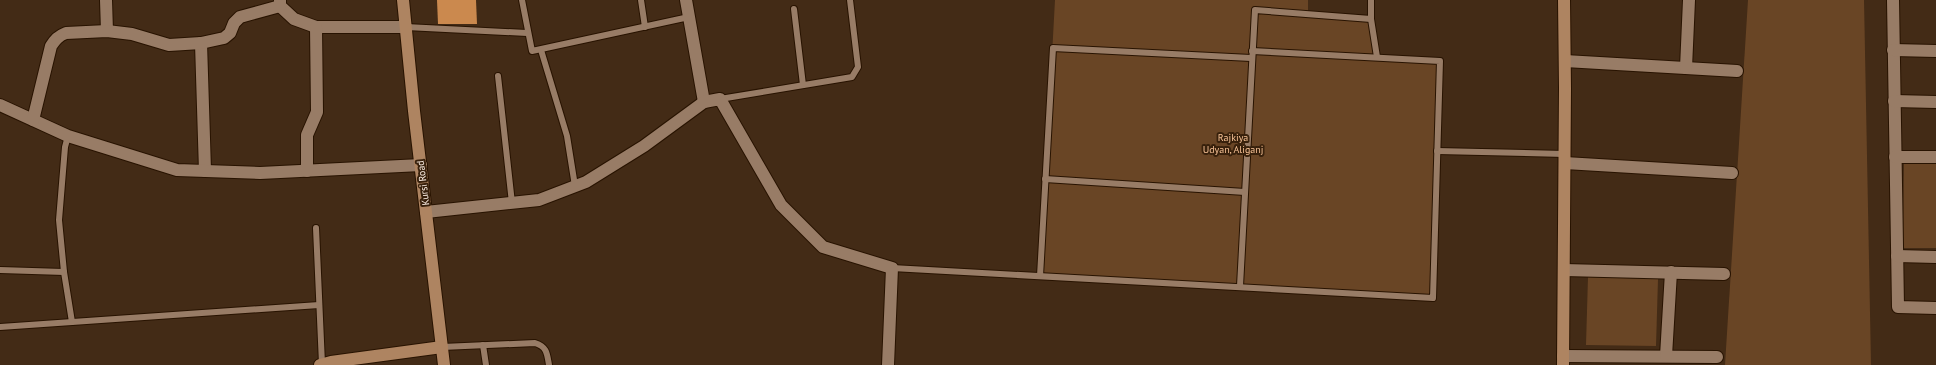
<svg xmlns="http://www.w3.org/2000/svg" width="1936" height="365" viewBox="0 0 1936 365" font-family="'PT Sans',sans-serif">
<rect width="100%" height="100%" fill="#432b16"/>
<g fill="#694525">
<path d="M1055,0h253v14l63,5 6,38 63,4 -7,237 -393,-22z"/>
<path d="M1748,0h116l7,365h-146z"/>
<path d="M1904,163l32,1v84h-33z"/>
<path d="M1588,277l70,2 -2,67 -70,-1z"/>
</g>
<path fill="#cb894e" d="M437,0h39l1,24h-39z"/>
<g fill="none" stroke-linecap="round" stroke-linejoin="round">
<defs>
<g id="lane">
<path d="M522,0l10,51 157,-34"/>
<path d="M641,0l4,27"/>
<path d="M1371,0v19l6,38"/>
<path d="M794,9l9,76"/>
<path d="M406,27l121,6"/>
<path d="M541,50l26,86 8,50"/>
<path d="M498,76l14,127"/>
<path d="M720,99l132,-22 6,-10 -8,-67"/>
<path d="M68,136l-3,11 -6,73 5,52 8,50"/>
<path d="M1437,151l128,3"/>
<path d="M1045,179l200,13"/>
<path d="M316,228l6,136"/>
<path d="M892,268l541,30 7,-237 -188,-10"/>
<path d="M0,270l64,2"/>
<path d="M1040,276l13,-228 198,10"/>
<path d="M1240,286l15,-276 116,9"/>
<path d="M0,327l319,-22"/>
<path d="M483,345l3,20"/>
<path d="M442,347l93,-4c12,4 12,10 14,22"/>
</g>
<g id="street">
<path d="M106,0l1,31"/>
<path d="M280,0v6l14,13 22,8h90"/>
<path d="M686,0l18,102"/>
<path d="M1893,0l5,307 38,1"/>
<path d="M201,43l4,128"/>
<path d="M1893,50l43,1"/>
<path d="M1565,61l172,10"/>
<path d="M1686,68l3,-68"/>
<path d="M1894,101l42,1"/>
<path d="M0,105l68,31 109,34 83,3 161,-8"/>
<path d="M33,120l18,-74c4,-6 7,-10 15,-13l41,-2 25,3 37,11 32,-2 23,-5 6,-5 4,-10 6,-6 40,-11"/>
<path d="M1895,157h41"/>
<path d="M1565,163l167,10"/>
<path d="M307,171v-36l10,-23 -1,-85"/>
<path d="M426,212l113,-12 47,-18 58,-36 60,-44 16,-3 61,106 42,42 69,21 -4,97"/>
<path d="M1897,256l39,1"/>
<path d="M1564,270l160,4"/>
<path d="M1563,356l154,1"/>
<path d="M1666,356l5,-84"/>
</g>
<g id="secondary">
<path d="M403,0l11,111 30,254"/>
<path d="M320,365l11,-3 111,-15"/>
<path d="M1563,365l2,-277 -1,-88"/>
</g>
</defs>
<use href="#lane" stroke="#281301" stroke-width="8"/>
<use href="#street" stroke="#281301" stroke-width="14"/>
<use href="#secondary" stroke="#281301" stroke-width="14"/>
<use href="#lane" stroke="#987c66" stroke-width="6"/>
<use href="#street" stroke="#987c66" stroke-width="12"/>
<use href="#secondary" stroke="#ae8461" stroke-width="12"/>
</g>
<g text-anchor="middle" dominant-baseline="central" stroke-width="4" stroke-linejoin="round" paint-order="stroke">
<g font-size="10" fill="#f7c296" stroke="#38210c">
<text x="1233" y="137">Rajkiya<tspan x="1233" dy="12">Udyan, Aliganj</tspan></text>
</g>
<g font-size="10" fill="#fef1e7" stroke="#38210c">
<text transform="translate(423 183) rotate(-97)">Kursi Road</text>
</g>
</g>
</svg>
